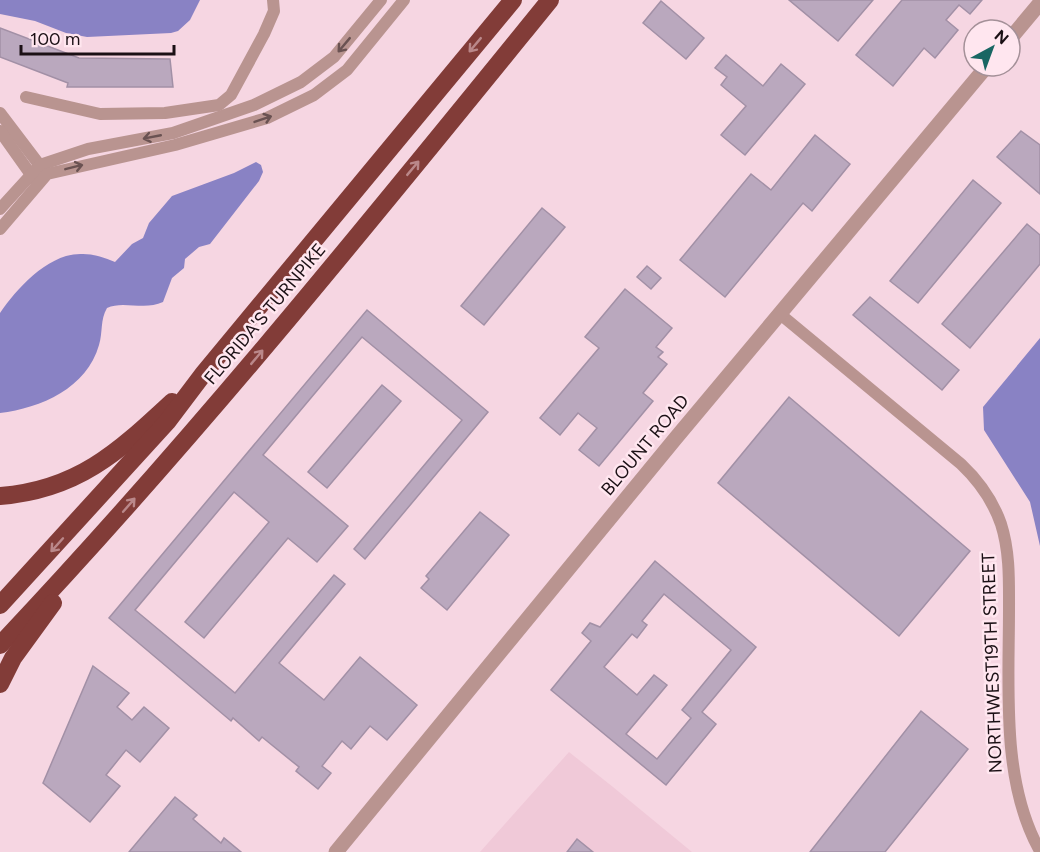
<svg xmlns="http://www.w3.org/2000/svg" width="1040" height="852" viewBox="0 0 1040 852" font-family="Figtree,sans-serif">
<rect width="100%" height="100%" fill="#f6d6e2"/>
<path fill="#f0c9d8" d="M569,752l44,35 79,65h-212z"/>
<g fill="#8982c4">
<path d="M0,0h200l-10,20 -12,11 -7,2 -84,4 -21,-4 -31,-12 -35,-7z"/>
<path d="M256,162l5,3 2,7 -4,9 -49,63 -11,3 -14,12 -1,9 -12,10 -9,24c-19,9 -40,-2 -56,6 -7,12 -4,24 -8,37 -12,43 -58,63 -99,68v-100c17,-25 50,-61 83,-59 12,0 22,4 32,8l17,-18 11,-6 6,-15 23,-27 62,-23z"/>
<path d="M1040,338v208l-10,-44 -46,-72 -1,-23z"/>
</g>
<g fill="#baa8be" stroke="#a290a6" stroke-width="1.5" fill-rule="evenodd">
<path d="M789,0h84l-35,41z"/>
<path d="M902,0h80l-12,14 -11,-9 -13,15 12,10 -23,28 -11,-10 -31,38 -37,-31z"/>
<path d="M661,1l43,37 -18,21 -43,-36z"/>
<path d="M0,28l79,30 91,1 3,28h-106l1,-4 -68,-26z"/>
<path d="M726,55l37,31 18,-22 24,20 -60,71 -24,-20 25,-29 -25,-21 6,-8 -12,-9z"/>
<path d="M1021,131l19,14v49l-43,-37z"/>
<path d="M815,135l35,29 -38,47 -9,-8 -78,94 -45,-37 71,-86 20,16z"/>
<path d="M973,180l28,23 -83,100 -28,-22z"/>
<path d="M542,208l23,19 -81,98 -23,-19z"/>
<path d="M1027,224l13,11v29l-70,84 -28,-24z"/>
<path d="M647,266l14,12 -10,11 -14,-12z"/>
<path d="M625,289l47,39 -16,19 7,5 -5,5 9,7 -24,29 10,8 -54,65 -20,-16 18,-22 -19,-15 -18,22 -20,-17 59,-70 -14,-11z"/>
<path d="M870,297l89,73 -17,20 -89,-75z"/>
<path d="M367,310l121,102 -123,147 -11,-10 108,-129 -100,-83 -99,118 85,71 -31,36 -29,-24 -84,100 -19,-16 84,-100 -35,-30 -99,118 100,83 99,-118 11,9 -66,79 45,37 36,-43 57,48 -30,35 -17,-14 -19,23 -9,-8 -20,25 9,7 -13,16 -22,-18 3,-4 -37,-30 -3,4 -26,-23 -2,3 -122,-103z"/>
<path d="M382,385l19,16 -74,87 -19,-16z"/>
<path d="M789,397l181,154 -71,85 -181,-153z"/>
<path d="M480,512l29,23 -62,75 -26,-22 8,-9 -3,-3z"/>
<path d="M655,561l101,86 -54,65 14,12 -50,61 -115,-95 40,-49 -9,-8 8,-10 10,4zM664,594l67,56 -49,60 9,8 -34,41 -31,-25 41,-49 -13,-10 -17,20 -33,-28 28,-33 5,4 10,-13 -5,-4z"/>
<path d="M93,666l36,27 -12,14 15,13 12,-13 25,21 -29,34 -14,-12 -20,25 14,11 -30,36 -47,-39z"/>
<path d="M921,711l47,38 -83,103h-75z"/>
<path d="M175,797l22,18 -4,4 28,24 3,-5 17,14h-112z"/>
<path d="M577,839l16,13h-26z"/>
</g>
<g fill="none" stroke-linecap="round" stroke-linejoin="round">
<g stroke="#b99490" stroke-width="12">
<path d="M26,97l74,17 65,-1 54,-8 12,-10 33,-61 10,-23 -1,-11"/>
<path d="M0,113l44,58"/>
<path d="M0,131l34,48"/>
<path d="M0,209l40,-44 48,-16 85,-16 81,-28 47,-23 33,-25 47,-57"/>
<path d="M0,229l47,-55 128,-29 92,-27 47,-23 33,-25 57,-70"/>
<path d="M780,314l181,150c18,17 32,37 40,60 9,28 8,58 8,86 0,78 -8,172 31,241"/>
</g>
<g stroke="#b99490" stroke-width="15">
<path d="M1010,39l30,-36"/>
<path d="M336,852l339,-413 312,-373"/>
</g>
<g stroke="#823c38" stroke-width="18">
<path d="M0,496c77,-6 117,-43 172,-94"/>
<path d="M0,605l167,-183 37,-49 309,-373"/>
<path d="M0,645c194,-205 372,-426 550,-645"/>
<path d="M0,684l13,-26 40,-55"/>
</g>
</g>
<defs><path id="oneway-shaft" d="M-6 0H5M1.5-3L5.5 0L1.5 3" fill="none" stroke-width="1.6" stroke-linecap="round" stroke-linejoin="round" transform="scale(1.5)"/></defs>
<g stroke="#6a5252">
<use href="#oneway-shaft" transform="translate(344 45) rotate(130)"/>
<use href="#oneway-shaft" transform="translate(263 119) rotate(-19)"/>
<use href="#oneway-shaft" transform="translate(152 137) rotate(169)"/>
<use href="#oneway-shaft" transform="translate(74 167) rotate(-14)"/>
</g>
<g stroke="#ba888a">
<use href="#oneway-shaft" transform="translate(475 45) rotate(130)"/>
<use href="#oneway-shaft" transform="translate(413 168) rotate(-50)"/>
<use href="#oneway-shaft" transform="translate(257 357) rotate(-50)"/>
<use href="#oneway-shaft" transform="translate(129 505) rotate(-49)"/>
<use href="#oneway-shaft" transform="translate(57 545) rotate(132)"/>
</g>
<g text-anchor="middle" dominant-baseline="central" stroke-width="5" stroke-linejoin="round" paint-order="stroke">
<g font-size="18" fill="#1b1015" stroke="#ffe6ef">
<text transform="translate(265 314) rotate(-50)">FLORIDA'S TURNPIKE</text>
<text transform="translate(645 445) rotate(-50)">BLOUNT ROAD</text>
<text transform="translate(992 663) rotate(-92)">NORTHWEST19TH STREET</text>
</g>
</g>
<g transform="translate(992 48) rotate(41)"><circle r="28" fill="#ffe6ef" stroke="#a49098" stroke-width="1.5"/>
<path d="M0-4.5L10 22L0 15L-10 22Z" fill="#196663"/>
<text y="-9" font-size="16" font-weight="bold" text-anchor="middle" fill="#1b1015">N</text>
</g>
<path d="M21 45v9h153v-9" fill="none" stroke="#1b1015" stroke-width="3"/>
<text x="30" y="45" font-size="18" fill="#1b1015" stroke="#ffe6ef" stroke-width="4.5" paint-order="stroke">100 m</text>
</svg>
